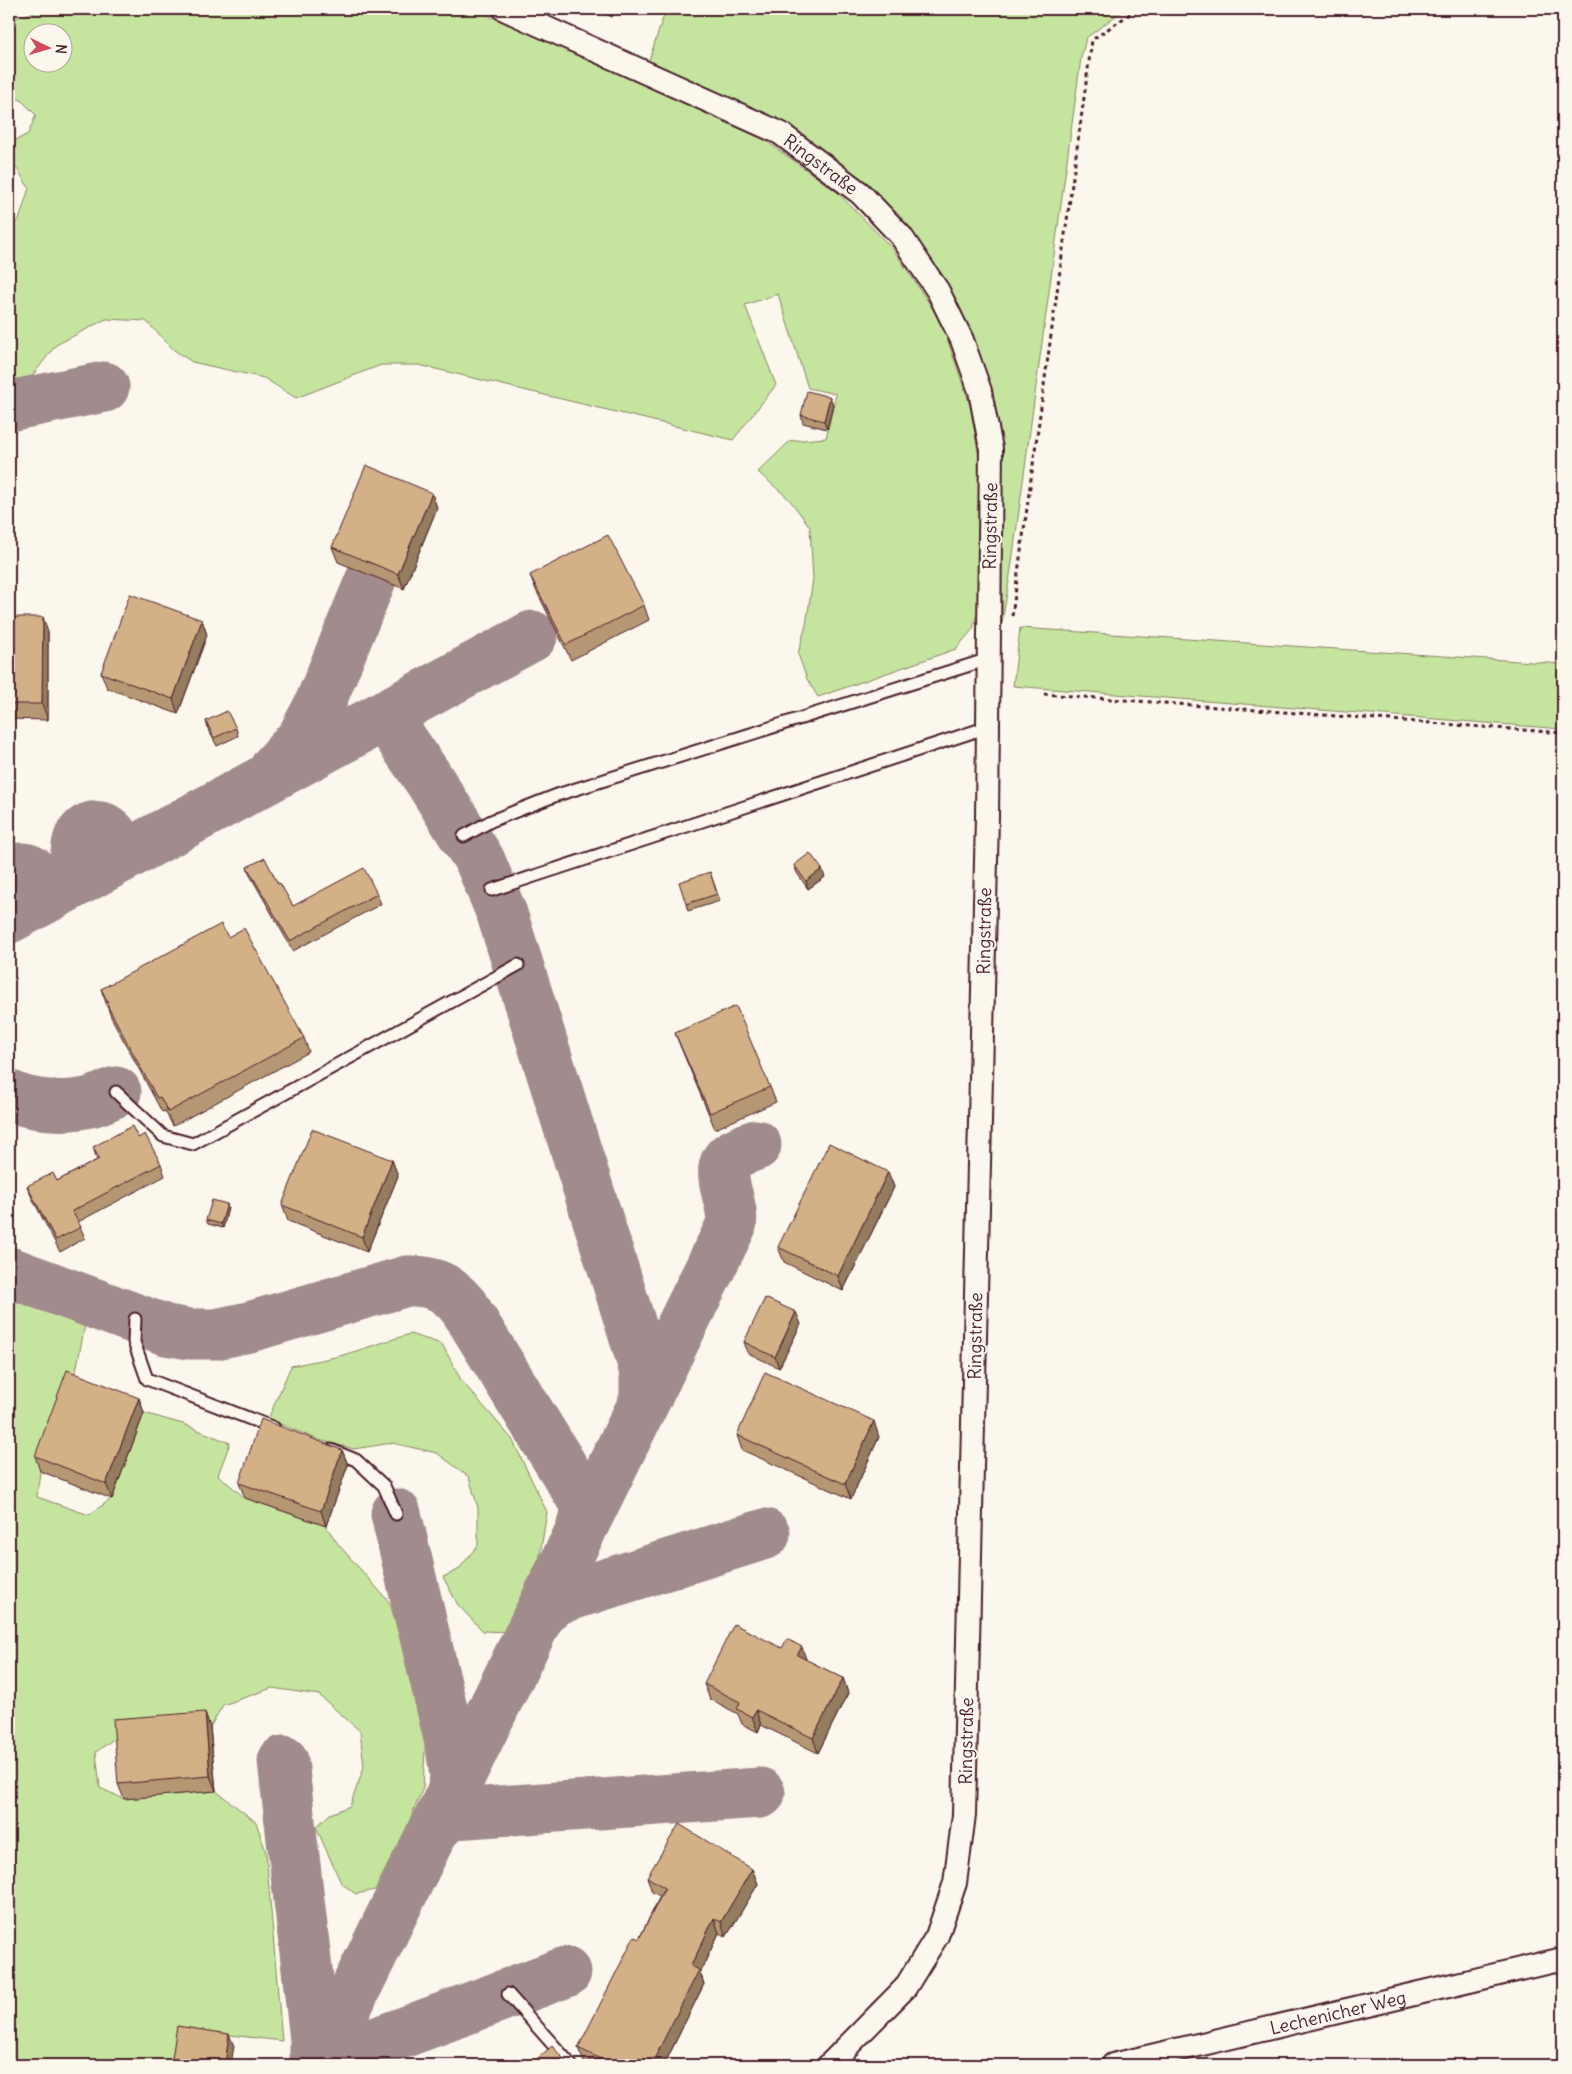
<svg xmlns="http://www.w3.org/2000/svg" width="1572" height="2074" viewBox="0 0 1572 2074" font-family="Delius,sans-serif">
<rect width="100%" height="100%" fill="#fbf7ec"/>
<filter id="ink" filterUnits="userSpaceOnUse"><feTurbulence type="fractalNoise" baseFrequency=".02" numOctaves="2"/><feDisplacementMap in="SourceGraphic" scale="10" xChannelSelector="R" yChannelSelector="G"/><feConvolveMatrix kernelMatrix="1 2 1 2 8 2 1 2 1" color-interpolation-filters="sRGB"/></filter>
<g filter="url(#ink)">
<g fill="#c5e59e" stroke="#888264" fill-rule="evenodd">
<path d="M45,9h429l291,131 72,52 56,57 48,72 29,84 12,70 -2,127 -7,27 -17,20 -138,48 -11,-18 -9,-25 8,-29 7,-46 -3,-52 -21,-28 -31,-27 32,-31 36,-3 10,-44 -28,-6 -30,-94 -33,11 31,80 -43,55 -314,-75h-38l-85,33 -32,-20 -72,-16 -18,-12 -28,-29 -40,-2 -50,26 -24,31 -23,7v-157l10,-6 10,-32 -20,-32 3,-14 16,-8 8,-19 -15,-15 -12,-5v-75zM32,32h30v30h-30z"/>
<path d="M666,9h459l-39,29 -5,20 -70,511 -9,54 -1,-122 -31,-165 -36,-71 -53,-67 -62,-51 -63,-38 -108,-46z"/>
<path d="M1020,628l543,36v65l-550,-43z"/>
<path d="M9,1297l76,28 -12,61 -33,85 -3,26 52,18 22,-16 33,-86 39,11 47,19 -12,32 27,23 81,28 12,18 52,59 36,128 -3,57 -17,41 -31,61 -19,4 -15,-11 -25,-56 14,-13 20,-8 14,-39 -4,-36 -41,-36 -47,-7 -49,17 -13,22 -91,8 -23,17 4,36 24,11 92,-8 40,31 10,30 16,189 -103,-12 -6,36h-164z"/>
<path d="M410,1334l32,10 19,36 51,59 35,73 -10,62 -27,58 -27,-1 -25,-26 -15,-28 15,-7 20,-25v-37l-9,-31 -32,-24 -45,-10 -38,6 -35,-9 -51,-21 23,-53 49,-10z"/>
</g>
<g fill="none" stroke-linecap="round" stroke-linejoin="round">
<g stroke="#a28b8c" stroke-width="51">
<path d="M9,406l95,-19"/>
<path d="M385,715l43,63 52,83 22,53 137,437 6,22v26"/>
<path d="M275,768l27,-30 16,-30 53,-129"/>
<path d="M9,872c24,-15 44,16 20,35"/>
<path d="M71,873c6,-12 4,-31 10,-38 16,-22 49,3 29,28"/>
<path d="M9,918l523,-282"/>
<path d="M9,1095c20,11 59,13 81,7 9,-2 18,-7 26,-10"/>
<path d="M9,1272l157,58 24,4h26l33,-7 158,-46c25,-1 41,6 57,26l120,195 1,12 -5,18 -262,533"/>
<path d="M396,1514l55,233 4,29 -2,15"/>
<path d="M580,1532l151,-306c5,-21 -19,-56 0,-70 7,-5 17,-8 25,-11"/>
<path d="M537,1619l11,-14 7,-5 210,-66"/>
<path d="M283,1761l32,278v26"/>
<path d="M434,1829l13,-12 7,-3 306,-21"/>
<path d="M322,2065l13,-7 231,-86"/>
</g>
<defs>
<g id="service">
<path d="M464,836l27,-15 66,-26 432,-136"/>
<path d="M492,890l496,-163"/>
<path d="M116,1092l47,44 30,8 325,-179"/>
<path d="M135,1319l-1,23 13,37 127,49"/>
<path d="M331,1450l25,10 28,26 12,28"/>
<path d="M508,1994l63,71"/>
</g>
<g id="minor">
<path id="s1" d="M504,9l276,124 80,60 41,43 37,55 24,49 18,51 11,58 -4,368 -23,998 -9,68 -18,53 -32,52 -76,77"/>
<path id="s2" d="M1113,2065l450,-106"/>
</g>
</defs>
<use href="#service" stroke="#4a1f2b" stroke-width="15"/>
<use href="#minor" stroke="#4a1f2b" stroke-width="26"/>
<g stroke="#4a1f2b" stroke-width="3" stroke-dasharray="4 4" stroke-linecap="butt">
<path d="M1012,616l80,-576 45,-31"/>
<path d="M1044,694l519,39"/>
</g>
<use href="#service" stroke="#fbf7ec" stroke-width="11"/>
<use href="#minor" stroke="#fbf7ec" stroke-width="22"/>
</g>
<g fill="#b69773" stroke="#4a1f2b">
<path d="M593,9h23l-4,8z"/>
<path d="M830,397l3,8 -6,24 -24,-6 -2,-8z"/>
<path d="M432,493l5,15 -33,81 -66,-27 -6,-15z"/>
<path d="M530,575l114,30 5,15 -78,40 -35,-70z"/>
<path d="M9,617l39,15v88l-39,-1z"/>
<path d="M202,620l5,15 -29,79 -71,-26 -6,-15z"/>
<path d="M206,721l30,7 2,8 -21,10 -9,-17z"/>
<path d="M794,865l31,12 -17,12 -11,-16z"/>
<path d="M247,867l31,17 15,22 84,-12 4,10 -88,47 -42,-74z"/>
<path d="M710,872l10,29 -32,10 -2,-7z"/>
<path d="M228,937l76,101 5,14 -136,74 -8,-15 -3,1 -51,-95 -10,-28z"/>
<path d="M675,1033l95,54 6,15 -61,27 -34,-81z"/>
<path d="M138,1138l23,26 4,12 -87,46 7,16 -25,14 -28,-54 -5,-12 30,-5 40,-21 -4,-13z"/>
<path d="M392,1160l6,16 -31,76 -79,-31 -6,-16z"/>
<path d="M888,1172l6,15 -51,104 -59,-29 -6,-15z"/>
<path d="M228,1208l-5,20 -15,-4 -2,-4z"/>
<path d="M801,1324l-22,44 -31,-15 -4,-11z"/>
<path d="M139,1398l5,15 -32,86 -72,-28 -5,-15z"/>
<path d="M737,1435l142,2 -28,62 -109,-49z"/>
<path d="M342,1450l6,15 -22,61 -81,-28 -6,-15z"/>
<path d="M806,1660l37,18 5,15 -30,60 -57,-28 -3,7 -16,-8 -4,-10 -28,-15 -6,-15z"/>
<path d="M210,1727l6,64 -92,8 -6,-15z"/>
<path d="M752,1869l6,15 -32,53 -7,-4 -19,39 4,12 -40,81h-75l-5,-3 -6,-14 61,-109 21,-43 -8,-4 -5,-15z"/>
</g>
<g fill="#947b5e" stroke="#4a1f2b">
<path d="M610,9h6l-4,8z"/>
<path d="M830,397l3,8 -6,24 -3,-8z"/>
<path d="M432,493l5,15 -33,81 -6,-15z"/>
<path d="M43,617l5,15v88l-6,-16z"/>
<path d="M202,620l5,15 -29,79 -5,-15z"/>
<path d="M822,869l3,8 -17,12 -2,-8z"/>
<path d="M392,1160l6,16 -31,76 -5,-15z"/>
<path d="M888,1172l6,15 -51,104 -5,-15z"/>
<path d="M227,1204l1,4 -5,20 -2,-4z"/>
<path d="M796,1312l5,12 -22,44 -4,-11z"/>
<path d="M139,1398l5,15 -32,86 -6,-15z"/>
<path d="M874,1421l5,16 -28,62 -6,-15z"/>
<path d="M342,1450l6,15 -22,61 -5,-15z"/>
<path d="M802,1647l5,15 -10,-7z"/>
<path d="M843,1678l5,15 -30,60 -5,-15z"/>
<path d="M756,1710l5,15 -3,7 -6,-15z"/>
<path d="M205,1712l5,15 6,64 -6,-15z"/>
<path d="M752,1869l6,15 -32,53 -5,-15z"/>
<path d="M714,1918l5,15 -19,39 4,12 -40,81h-13l40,-99z"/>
<path d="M229,2034l5,12 -3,19h-6z"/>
</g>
<g fill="#d4b086" stroke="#4a1f2b">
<path d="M807,391l23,6 -6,24 -23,-6z"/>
<path d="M366,465l66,28 -34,81 -66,-27z"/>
<path d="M608,535l36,70 -78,40 -36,-70z"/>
<path d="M130,594l72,26 -29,79 -72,-26z"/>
<path d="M9,617h34l-1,87h-33z"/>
<path d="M227,711l9,17 -22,10 -8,-17z"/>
<path d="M810,853l12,16 -16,12 -12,-16z"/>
<path d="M265,858l13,26 2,-1 13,23 71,-38 13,26 -87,47 -43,-74z"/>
<path d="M710,872l7,22 -31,10 -7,-22z"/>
<path d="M221,924l7,13 16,-9 60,110 -136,74 -8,-15 -3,1 -51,-95 2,-1 -7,-13z"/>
<path d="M736,1006l34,81 -60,26 -35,-80z"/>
<path d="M132,1126l6,12 7,-4 16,30 -89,47 9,16 -25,13 -29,-54 26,-13 4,8 42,-22 -6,-12z"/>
<path d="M312,1129l80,31 -30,77 -80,-32z"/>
<path d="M829,1143l59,29 -50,104 -60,-29z"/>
<path d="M212,1200l15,4 -6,20 -15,-4z"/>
<path d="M765,1298l31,14 -21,45 -31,-15z"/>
<path d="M67,1370l72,28 -33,86 -71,-28z"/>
<path d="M765,1372l109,49 -29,63 -108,-49z"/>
<path d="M261,1419l81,31 -21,61 -82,-28z"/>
<path d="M734,1624l48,24 5,-9 15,8 -5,8 46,23 -30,60 -57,-28 -4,7 -15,-8 3,-7 -36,-18z"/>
<path d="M205,1712l5,64 -92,8 -5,-65z"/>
<path d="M679,1824l73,45 -31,53 -7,-4 -23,48 8,4 -48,95h-38l-35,-17 56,-111 5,2 26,-51 -18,-11z"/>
<path d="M177,2026l52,8 -4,31h-54z"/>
<path d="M552,2046l17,19h-39z"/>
</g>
</g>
<g text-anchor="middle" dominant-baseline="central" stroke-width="4" stroke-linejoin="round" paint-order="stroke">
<g font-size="18" fill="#4a1f2b" stroke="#fbf7ec">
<text stroke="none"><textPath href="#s1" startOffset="354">Ringstraße</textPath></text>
<text transform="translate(990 526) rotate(-89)">Ringstraße</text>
<text transform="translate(984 931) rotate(-89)">Ringstraße</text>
<text transform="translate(975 1336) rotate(-89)">Ringstraße</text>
<text transform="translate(966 1741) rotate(-89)">Ringstraße</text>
<text stroke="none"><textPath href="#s2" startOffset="231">Lechenicher Weg</textPath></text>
</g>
</g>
<rect width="1572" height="2074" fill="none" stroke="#fbf7ec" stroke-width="30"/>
<rect x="15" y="15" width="1542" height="2044" fill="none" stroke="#4a1f2b" stroke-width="2" filter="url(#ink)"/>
<g transform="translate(48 48) rotate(95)"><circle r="24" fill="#fbf7ec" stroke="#b4a19f"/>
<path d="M0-4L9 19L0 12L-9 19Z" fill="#d1495b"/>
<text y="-8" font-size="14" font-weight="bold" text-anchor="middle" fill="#4a1f2b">N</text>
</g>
</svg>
